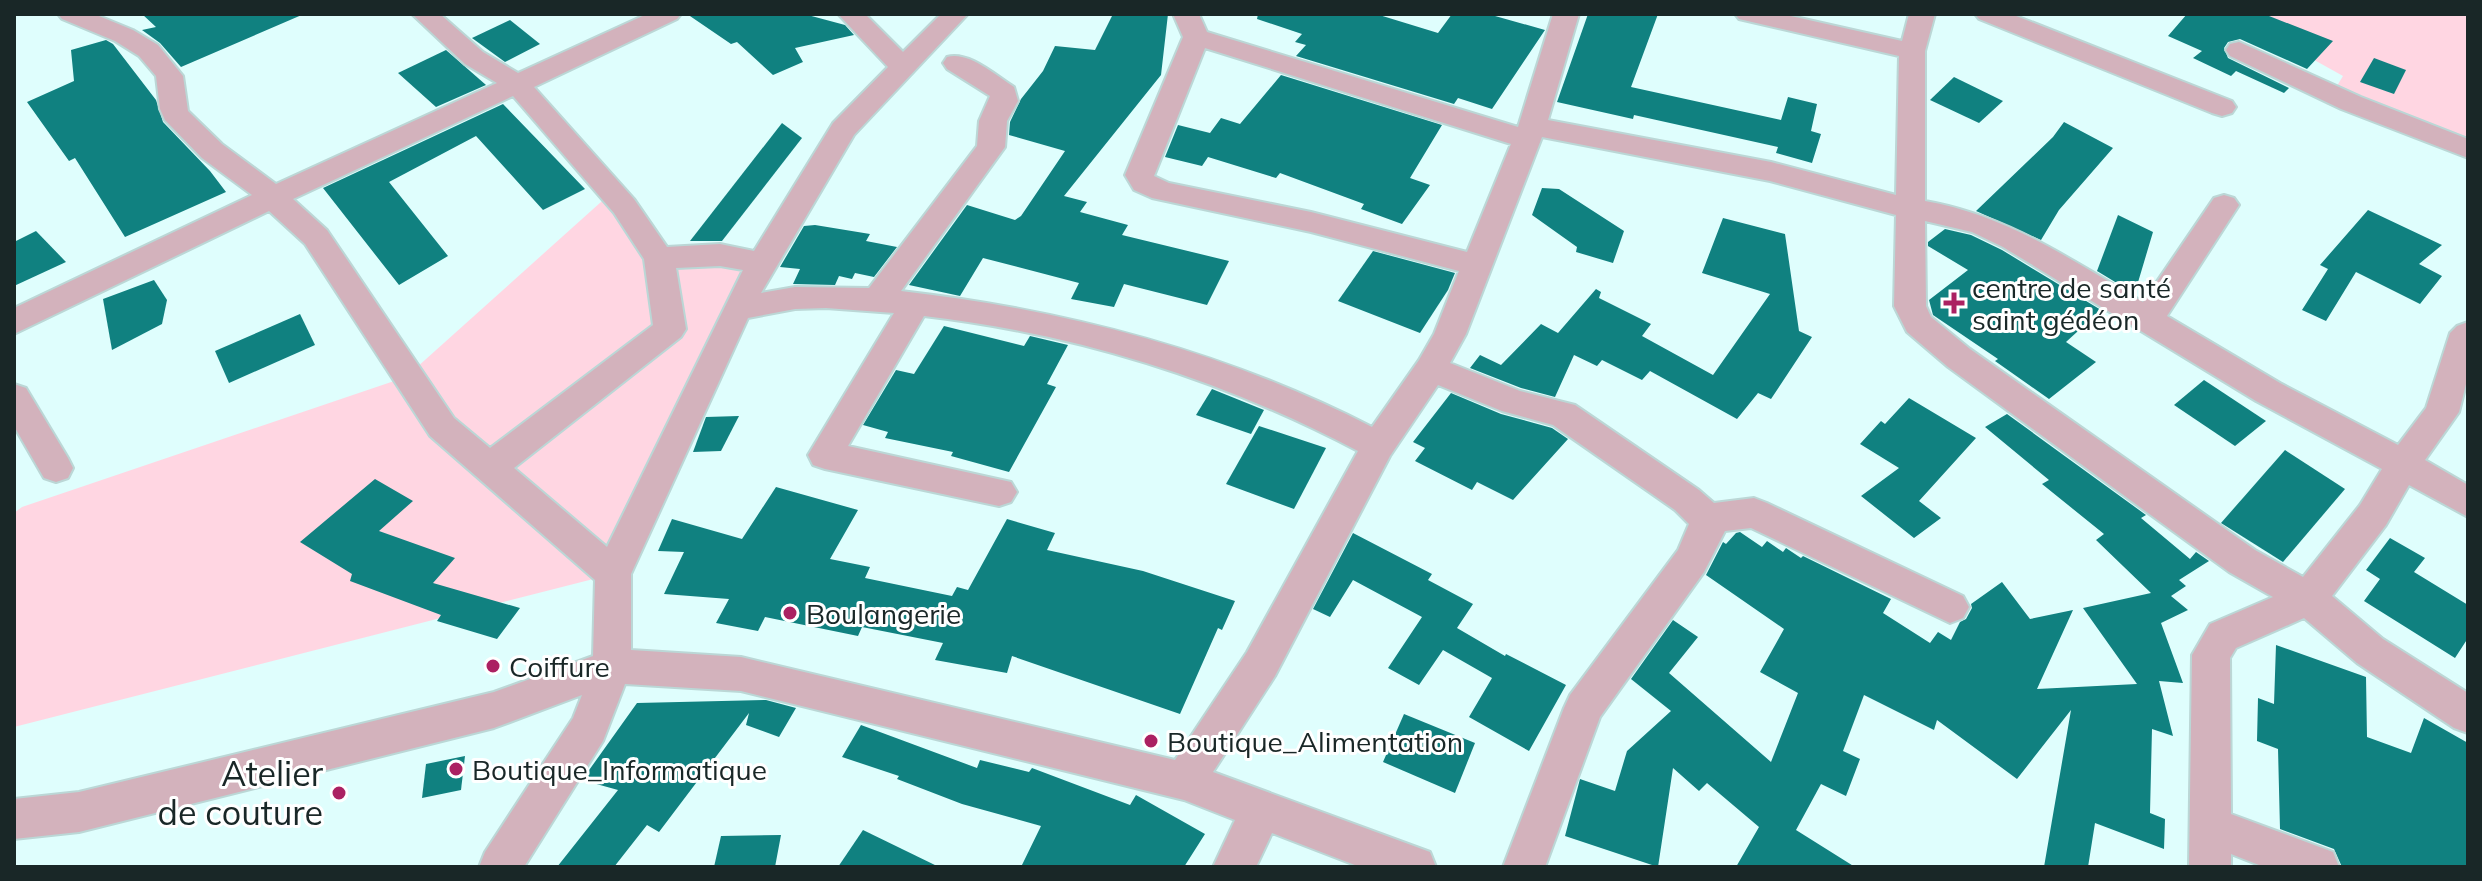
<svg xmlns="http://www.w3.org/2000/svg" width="2482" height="881" viewBox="0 0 2482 881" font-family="Mulish,sans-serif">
<rect width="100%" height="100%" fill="#dffefd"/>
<g fill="#ffd6e2">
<path d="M2232,14h236v144l-142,-54 17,-28z"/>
<path d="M611,193l48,65 103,5 -149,311 -599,153v-214l8,-6 384,-130z"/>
</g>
<g fill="#108180">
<path d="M142,14h162l-123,53 -21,-24 -18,-13 14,-3z"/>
<path d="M687,14h117l41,11 9,10 -59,13 8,14 -30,13 -36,-33 -6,2z"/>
<path d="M1113,14h55l-7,61 -97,121 23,6 -7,10 48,13 -6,10 107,26 -22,44 -83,-21 -10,23 -43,-8 8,-16 -96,-25 -23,38 -51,-11 58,-80 48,15 6,-4 44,-65 -56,-16 1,-13 11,-23 22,-28 12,-25 40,4z"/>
<path d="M1258,14h118l62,19 14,-19h36l57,16 -53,79 -34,-11 -4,6 -158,-48 10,-11 -11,-3 7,-8 -45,-15z"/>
<path d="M1588,14h70l-27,73 150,33 7,-23 29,7 -6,27 10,3 -9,29 -36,-10 2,-6 -144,-32 -1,4 -76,-17z"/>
<path d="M2187,14h77l69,27 -26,28 -67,-30 -12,3 -4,6 4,10 61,30 -5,5 -48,-22 -5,5 -38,-18 9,-7 -34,-15z"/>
<path d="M510,20l30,24 -35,18 -33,-24z"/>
<path d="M106,40l7,4 43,56 7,22 47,49 16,21 -101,45 -50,-79 -6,3 -42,-59 47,-21 -3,-31z"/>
<path d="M446,50l40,35 -50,22 -38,-34z"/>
<path d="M2374,58l32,12 -12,24 -34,-12z"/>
<path d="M1281,75l161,50 -32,53 20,7 -28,39 -41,-15 3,-5 -84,-31 -4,5 -68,-21 -6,9 -37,-9 13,-32 32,8 11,-15 19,6z"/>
<path d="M1954,77l49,24 -24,22 -49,-23z"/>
<path d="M503,104l82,85 -42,21 -67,-74 -87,46 59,74 -49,29 -76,-97z"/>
<path d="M2064,122l49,26 -54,62 -18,30 -65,-29 77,-74z"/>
<path d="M782,123l20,15 -80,103h-32z"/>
<path d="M1542,188l17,1 65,42 -11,32 -37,-11 1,-5 -45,-32z"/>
<path d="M2368,210l74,35 -23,19 23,12 -22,28 -64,-32 -30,49 -24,-11 26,-41 -8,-4z"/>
<path d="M2118,215l35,17 -17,57 -8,-5 -3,4 -28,-17z"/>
<path d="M1723,218l62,16 14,97 13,6 -41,62 -13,-6 -21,26 -87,-48 -8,9 -40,-20 -5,6 -23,-11 -19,42 -34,-9 -51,-20 10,-13 21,10 40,-41 17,9 38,-44 5,3 -2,6 52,26 -9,12 71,39 57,-81 -68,-21z"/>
<path d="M815,225l55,9 -4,7 31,6 -23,30 -19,-4 -3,6 -13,-3 -4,9 -42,-1 7,-15 -20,-2 24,-41z"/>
<path d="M1945,229l26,6 31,15 99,60 -35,32 30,20 -47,37 -54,-38 3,-2 -65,-44 -4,-15 39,-30 -40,-24v-4z"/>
<path d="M36,231l30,31 -52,24v-44z"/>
<path d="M1373,251l82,22 -7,17 -28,43 -82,-32z"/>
<path d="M154,280l13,20 -5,24 -50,26 -9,-51z"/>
<path d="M300,314l15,31 -86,38 -14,-32z"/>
<path d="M944,326l80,20 6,-10 38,9 -21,39 9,3 -47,85 -58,-16 2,-4 -68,-14 3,-6 -25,-7 33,-55 18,4z"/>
<path d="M2204,380l62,41 -31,25 -61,-41z"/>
<path d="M1212,389l52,21 -13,24 -55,-19z"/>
<path d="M1451,393l50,21 51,14 16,11 -55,61 -36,-18 -5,8 -57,-29 10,-13 -12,-6z"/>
<path d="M1909,398l67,40 -57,63 22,17 -27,20 -53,-42 38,-28 -39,-24 21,-23 4,3z"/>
<path d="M2007,414l139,101 -5,3 49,41 6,-7 13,9 -30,19 7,6 -15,10 17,14 -27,13 22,60 -24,-2 14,55 -21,-7 -2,84 15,6 -1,30 -69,-26 -7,44h-44l27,-157 -54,69 -80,-59 -3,10 -70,-35 -21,56 17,8 -14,37 -25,-12 -25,46 59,37h-119l23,-40 -52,-44 -8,8 -26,-23 -15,99 -93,-31 15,-57 35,12 12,-40 44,-40 -40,-32 42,-59 25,17 -29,36 102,89 27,-69 -38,-21 24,-43 -78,-54 17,-33 3,2 10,-11 4,-1 22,15 5,-6 16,11 3,-4 15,10 2,-2 88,43 -8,14 47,30 8,-11 13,8 9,-18 6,-3 6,-11 -1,-4 31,-22 28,37 43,-9 -36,79 100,-5 -54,-76 68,-15 -55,-53 8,-6 -62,-50 7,-4 -64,-53z"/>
<path d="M739,416l-18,35 -28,1 13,-35z"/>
<path d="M1259,426l67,22 -32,61 -68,-25z"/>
<path d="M2285,450l60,39 -62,73 -62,-39z"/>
<path d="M375,479l38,22 -34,30 76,27 -22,25 87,25 -23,31 -60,-18 4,-6 -91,-34 2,-7 -52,-32z"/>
<path d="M776,487l82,23 -28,49 40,8 -5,11 87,18 5,-9 11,3 39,-71 48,14 -8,17 96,21 92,30 -13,29 -4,-2 -38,86 -168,-58 -5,17 -72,-13 8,-17 -81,-16 -4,9 -93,-19 -7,14 -42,-8 13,-24 -65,-5 20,-42 -26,-1 14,-32 70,20z"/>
<path d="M1353,533l79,41 -4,6 45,24 -16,24 48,28 1,-2 60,31 -37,66 -60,-34 23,-39 -49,-28 -24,35 -31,-17 34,-51 -69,-37 -23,37 -17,-8z"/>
<path d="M2390,538l35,20 -11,14 54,33v33l-13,20 -91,-57 16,-22 -14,-9z"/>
<path d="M2276,645l90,32 1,60 44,16 13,-35 44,25v124h-126l-8,-18 -54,-20 -2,-80 -21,-8 1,-43 16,6z"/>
<path d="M766,700l30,8 -17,29 -33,-12 3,-12 -90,119 -12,-7 -33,42h-57l61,-77 -36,-10 55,-77z"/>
<path d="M1404,714l71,29 -20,50 -72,-31z"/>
<path d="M861,725l116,43 3,-8 49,12 3,-4 98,37 6,-10 69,39 -21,33h-163l20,-41 -79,-22 -65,-25 2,-3 -57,-19z"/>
<path d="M465,756l-4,34 -39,8 4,-34z"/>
<path d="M863,830l76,37h-101z"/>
<path d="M781,835l-6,32h-61l7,-31z"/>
</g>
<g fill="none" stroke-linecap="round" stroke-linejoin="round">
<defs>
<g id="minor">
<path d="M58,14h36l39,16 25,15 25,31 5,35 34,33 54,40 221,-101 -32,-19 -53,-50h28l43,38 35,21 129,-59h34l-4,5 -143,68 100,112 33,48 53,-3 34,7 79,-128 55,-56 -50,-53h27l38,38 38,-38h27l-114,121 -93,158 34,-6 74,1 108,-142 2,-25 11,-25 -43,-27 -4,-6 4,-6c22,-6 48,18 67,30l4,14 -11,20 -2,26 -104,144c166,19 323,60 471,136l47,-67 15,-26 25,-63 -148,-39 -159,-34 -18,-8 -9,-15 58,-138 -10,-23h26l8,18 311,95 35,-113h26l-31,106 223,42 125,33 3,-139 -160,-37 -4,-5h47l120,27 7,-27h26l-10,37v150c82,14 148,60 218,101l71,-104 10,-3 10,3 5,7 -72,111 113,67 118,62 28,-37 24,-75 7,-7 11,-4v54l-9,36 -34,48 43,25v32l-59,-32 -23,40 -54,71 51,43 85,54v40l-14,-5 -97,-65 -53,-45 -68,30 -6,10 1,156 102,38 6,15h-75l-33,-13v13h-42l3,-212 18,-31 63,-27 -44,-25 -281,-205 -41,-35 -13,-26 2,-91 -126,-34 -228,-44 -76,197 -16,29 70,28 55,14 124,85 15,13 40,-5 13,5 196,93 6,11 -6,11 -13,5 -199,-95 -26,3 -21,41 -104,145 -55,150h-42l61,-159 6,-13 108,-145 11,-26 -14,-14 -122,-85 -51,-14 -64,-26 -48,71 -115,220 -62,96 217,80 6,15h-76l-88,-34 -16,34h-43l22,-47 -51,-20 -443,-109 -116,-7 -22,57 -79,126h-45l6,-15 88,-134 9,-23 -88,33 -415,104 -65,7v-40l65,-7 415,-100 99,-36 2,-76 -165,-144 -125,-192 -36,-33 -255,123v-26l238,-113 -50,-37 -37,-38 -5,-11 -4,-33 -17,-20 -24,-15 -53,-22zM1205,48l306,96 -44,108 -156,-40 -142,-29 -15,-7zM513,96l101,117 30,46 9,66 -163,123 -36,-30 -127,-188 -34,-31zM1925,221l47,11 31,15 253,154 126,68 -22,36 -57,72 -48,-27 -285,-201 -39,-32 -5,-11zM720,266l23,4 -136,277 -93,-79 167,-131 5,-8 -10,-61zM826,308l68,5 -86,142 5,10 12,4 174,37 12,-4 6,-10 -6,-10 -163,-36 76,-130c154,18 297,63 434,135l-111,201 -72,108 -434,-103 -110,-7v-76l117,-256 47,-9z"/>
<path d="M1975,14h36l221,87 4,6 -4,6 -10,3 -10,-3 -233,-94z"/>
<path d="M2239,42l122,55 107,42v19l-127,-49 -111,-53 -4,-6 4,-6z"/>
<path d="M14,384l12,4 42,70 5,10 -5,10 -12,4 -12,-4 -30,-52z"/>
</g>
</defs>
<use href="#minor" stroke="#bbd7d6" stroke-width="4"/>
<use href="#minor" fill="#d3b2bc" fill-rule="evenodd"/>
</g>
<g fill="#ab2162" stroke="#fff" stroke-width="3">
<path d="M1950 291h8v8h8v8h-8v8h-8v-8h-8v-8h8z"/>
<circle cx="790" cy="613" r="8"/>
<circle cx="493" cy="666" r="8"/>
<circle cx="1151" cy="741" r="8"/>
<circle cx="456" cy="769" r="8"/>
<circle cx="339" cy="793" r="8"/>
</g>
<g text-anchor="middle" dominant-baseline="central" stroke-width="6" stroke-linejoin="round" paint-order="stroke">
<g font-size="28" fill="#192727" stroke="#fff" text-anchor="start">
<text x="1972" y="287">centre de santé<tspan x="1972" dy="32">saint gédéon</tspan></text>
<text x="806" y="613">Boulangerie</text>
<text x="509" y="666">Coiffure</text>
<text x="1167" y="741">Boutique_Alimentation</text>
<text x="472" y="769">Boutique_Informatique</text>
</g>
<g font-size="34" fill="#192727" stroke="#fff" text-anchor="end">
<text x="323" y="773">Atelier<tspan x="323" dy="39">de couture</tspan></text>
</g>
</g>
<rect width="2482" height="881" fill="none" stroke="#192727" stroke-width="32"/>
</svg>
